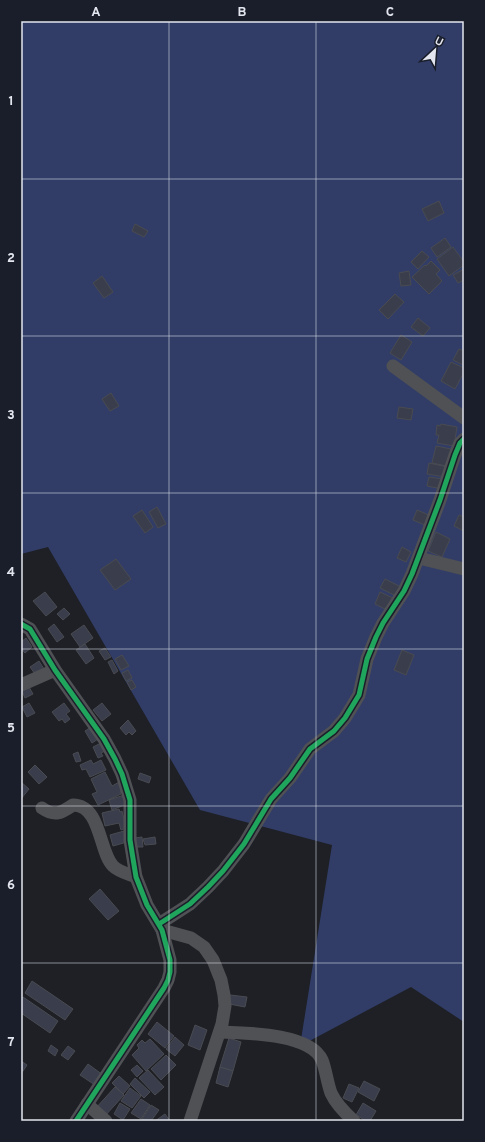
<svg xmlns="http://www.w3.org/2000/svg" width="485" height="1142" viewBox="0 0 485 1142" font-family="Overpass,sans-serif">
<rect width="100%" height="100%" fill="#1e2026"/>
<path fill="#313d66" d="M21,21h443v1001l-53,-35 -111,59 32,-201 -132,-35 -152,-263 -27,7z"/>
<g fill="#3a3d4c" stroke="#494b51">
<path d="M439,201l5,12 -16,8 -6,-12z"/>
<path d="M135,224l13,7 -4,6 -12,-6z"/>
<path d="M445,238l6,9 -14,10 -6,-9z"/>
<path d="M453,247l11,15v3l-15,11 -12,-17z"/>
<path d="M422,251l7,6 -11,12 -7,-7z"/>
<path d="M431,261l9,9 -4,4 6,7 -13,13 -17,-17 13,-12 1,1z"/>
<path d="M464,269v11l-6,3 -5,-8z"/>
<path d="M409,271l2,14 -10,1 -2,-13z"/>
<path d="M102,276l11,16 -9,6 -11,-15z"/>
<path d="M395,294l9,8 -16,17 -9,-9z"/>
<path d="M418,318l12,10 -7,8 -12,-9z"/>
<path d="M401,335l11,7 -11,18 -11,-7z"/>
<path d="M459,349l5,2 -1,14 -10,-5z"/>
<path d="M451,362l13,6v4l-9,17 -14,-8z"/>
<path d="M111,393l8,13 -9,5 -8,-12z"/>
<path d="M399,407l14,2 -2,11 -14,-2z"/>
<path d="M441,424l16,3 -3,19 -17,-3 2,-8h-3l1,-10 3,1z"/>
<path d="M436,446l15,3 -4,17 -15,-3z"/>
<path d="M429,463l18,4 -2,10 -18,-3z"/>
<path d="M429,477l14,2 -1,10 -15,-3z"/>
<path d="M157,507l9,17 -8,4 -9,-16z"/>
<path d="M142,510l11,17 -8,6 -12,-17z"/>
<path d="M417,510l14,6 -4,10 -14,-6z"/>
<path d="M459,515l5,2v14l-10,-5z"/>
<path d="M436,532l14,7 -8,18 -14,-6z"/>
<path d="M402,547l9,5 -5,10 -9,-4z"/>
<path d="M116,559l15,20 -16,11 -15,-20z"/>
<path d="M385,579l16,8 -5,9 -16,-8z"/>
<path d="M45,592l12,15 -11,9 -13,-15z"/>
<path d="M380,592l15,7 -6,12 -14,-7z"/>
<path d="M64,608l6,6 -7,6 -6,-6z"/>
<path d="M54,624l10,13 -7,5 -9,-13z"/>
<path d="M84,625l9,13 -13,9 -9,-13z"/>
<path d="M26,638l6,9 -7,6 -4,-5v-6z"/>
<path d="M85,644l9,14 -8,6 -10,-14z"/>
<path d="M105,648l6,9 -6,3 -6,-9z"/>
<path d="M402,650l12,5 -8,20 -12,-5z"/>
<path d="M122,655l7,11 -8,4 -6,-11z"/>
<path d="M112,660l6,11 -4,3 -6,-12z"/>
<path d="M39,661l5,8 -9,5 -5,-7z"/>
<path d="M128,670l4,8 -6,3 -4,-8z"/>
<path d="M132,680l4,7 -5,3 -4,-8z"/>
<path d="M28,685l5,9 -8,4 -4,-9z"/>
<path d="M29,703l6,10 -8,4 -5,-10z"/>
<path d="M64,703l6,8 -4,3 4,5 -5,4 -3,-4 -3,2 -7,-9z"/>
<path d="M102,703l9,11 -9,7 -9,-11z"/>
<path d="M128,720l8,11 -4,4 -3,-3 -3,3 -6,-7z"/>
<path d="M91,727l7,12 -6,4 -7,-12z"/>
<path d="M103,742l4,8 -6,3 2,3 -5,2 -5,-11z"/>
<path d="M78,752l3,9 -5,1 -3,-8z"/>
<path d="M91,760l2,4 8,-4 5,10 -16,7 -4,-8 -4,1 -2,-5z"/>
<path d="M35,765l12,12 -8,7 -11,-12z"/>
<path d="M105,772l7,14 9,-5 3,8 -4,3 1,2 -23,11 -6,-11 5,-2 -6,-13z"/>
<path d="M140,773l11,4 -2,6 -11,-4z"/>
<path d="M21,782l8,7 -8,10z"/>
<path d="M124,795l3,9 -15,6 -3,-10z"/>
<path d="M119,809l1,3 2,-1 4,17 -5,2 -2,-7 -14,3 -3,-13z"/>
<path d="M124,831l3,11 -14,4 -3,-11z"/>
<path d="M142,837l1,10h-7l-1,-9z"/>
<path d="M155,837l1,7 -11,1 -2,-6z"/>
<path d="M100,889l19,22 -11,9 -19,-21z"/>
<path d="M32,981l41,28 -8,11 -40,-27z"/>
<path d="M230,995l17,2 -2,10 -16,-3z"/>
<path d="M23,997l35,24 -8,12 -29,-20v-13z"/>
<path d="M157,1022l17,14 -9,12 -17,-14z"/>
<path d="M195,1025l12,5 -7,20 -12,-5z"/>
<path d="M175,1037l9,8 -9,11 -9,-7z"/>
<path d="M229,1038l12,4 -8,29 -13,-4z"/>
<path d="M150,1039l14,15 -18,17 -14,-16 7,-7 -2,-3 5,-5 3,3z"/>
<path d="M51,1045l7,5 -3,6 -7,-5z"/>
<path d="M68,1046l7,5 -7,9 -7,-5z"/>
<path d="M166,1055l10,10 -15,15 -10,-11z"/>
<path d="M21,1061l6,4 -6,9z"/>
<path d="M88,1064l15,11 -8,10 -15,-10z"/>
<path d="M137,1065l6,6 -6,6 -6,-7z"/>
<path d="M220,1067l13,4 -5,16 -12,-4z"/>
<path d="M148,1070l16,17 -9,8 -16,-17z"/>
<path d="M119,1076l11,10 -7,8 -11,-11z"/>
<path d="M135,1078l15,14 -6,6 -14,-14z"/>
<path d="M364,1081l16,8 -6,12 -16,-9z"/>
<path d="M349,1084l10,4 -7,14 -9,-4z"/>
<path d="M115,1087l9,8 -20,22 -9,-8z"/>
<path d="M130,1088l11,8 -9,12 -11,-7z"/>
<path d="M141,1099l9,6 -9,14 -10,-6z"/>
<path d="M120,1103l10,6 -7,11 -9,-6z"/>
<path d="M363,1103l13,8 -6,10h-4l-10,-6z"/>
<path d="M151,1105l8,5 -8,11h-5l-4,-2z"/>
<path d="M165,1114l5,7h-15z"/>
</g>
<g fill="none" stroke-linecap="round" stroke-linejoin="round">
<g stroke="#505154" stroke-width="13">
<path d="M393,366l71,52"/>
<path d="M419,558l45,11"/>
<path d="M21,624l9,5 25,41 49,69 11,20 7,15 8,26v40l6,37 11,28 15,25 8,30v12l-2,8 -4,8 -88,133"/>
<path d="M21,685l34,-15"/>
<path d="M42,808c13,9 19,5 31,-3 28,0 26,47 40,61 6,6 16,8 23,11"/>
<path d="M159,924l31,-20 18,-17 15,-16 21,-27 27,-45 19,-21 20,-29 24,-18 11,-13 14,-23 8,-36 9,-22 7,-14 21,-32 8,-17 28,-74 15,-45 5,-12 4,-4"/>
<path d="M162,930l29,8 13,9 9,13 8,20 3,15 1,11 -3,18 -32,97"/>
<path d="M220,1032c25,1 90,1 102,28 4,10 5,22 9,33 5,11 14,20 23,28"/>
<path d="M87,1104l19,17"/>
</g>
<defs>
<g id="cycleway">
<path d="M21,624l9,5 25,41 49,69 11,20 7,15 8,26v40l6,37 11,28 15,25 8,30v12l-2,8 -4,8 -88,133"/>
<path d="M159,924l31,-20 18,-17 15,-16 21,-27 27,-45 19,-21 20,-29 24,-18 11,-13 14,-23 8,-36 9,-22 7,-14 21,-32 8,-17 28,-74 15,-45 5,-12 4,-4"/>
</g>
</defs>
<use href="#cycleway" stroke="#1a1e2a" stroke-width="8"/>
<use href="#cycleway" stroke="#20a55d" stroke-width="5"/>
</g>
<path fill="none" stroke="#e3e6ee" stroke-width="1" stroke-opacity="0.55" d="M169,21v1100M316,21v1100M21,179h443M21,336h443M21,493h443M21,649h443M21,806h443M21,963h443"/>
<rect width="485" height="1142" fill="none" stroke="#1a1e2a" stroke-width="44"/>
<g transform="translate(435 50) rotate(26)" stroke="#1a1e2a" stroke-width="3" paint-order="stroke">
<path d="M0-3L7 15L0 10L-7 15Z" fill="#e3e6ee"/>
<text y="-6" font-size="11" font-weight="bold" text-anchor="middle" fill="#e3e6ee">U</text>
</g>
<rect x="22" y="22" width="441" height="1098" fill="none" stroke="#e3e6ee" stroke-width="1.5"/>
<g font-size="13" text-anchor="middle" font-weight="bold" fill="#e3e6ee">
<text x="96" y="16">A</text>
<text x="242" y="16">B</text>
<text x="390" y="16">C</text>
<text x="11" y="105">1</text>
<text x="11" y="262">2</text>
<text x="11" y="419">3</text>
<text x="11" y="576">4</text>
<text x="11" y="732">5</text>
<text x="11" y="889">6</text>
<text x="11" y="1046">7</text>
</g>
</svg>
